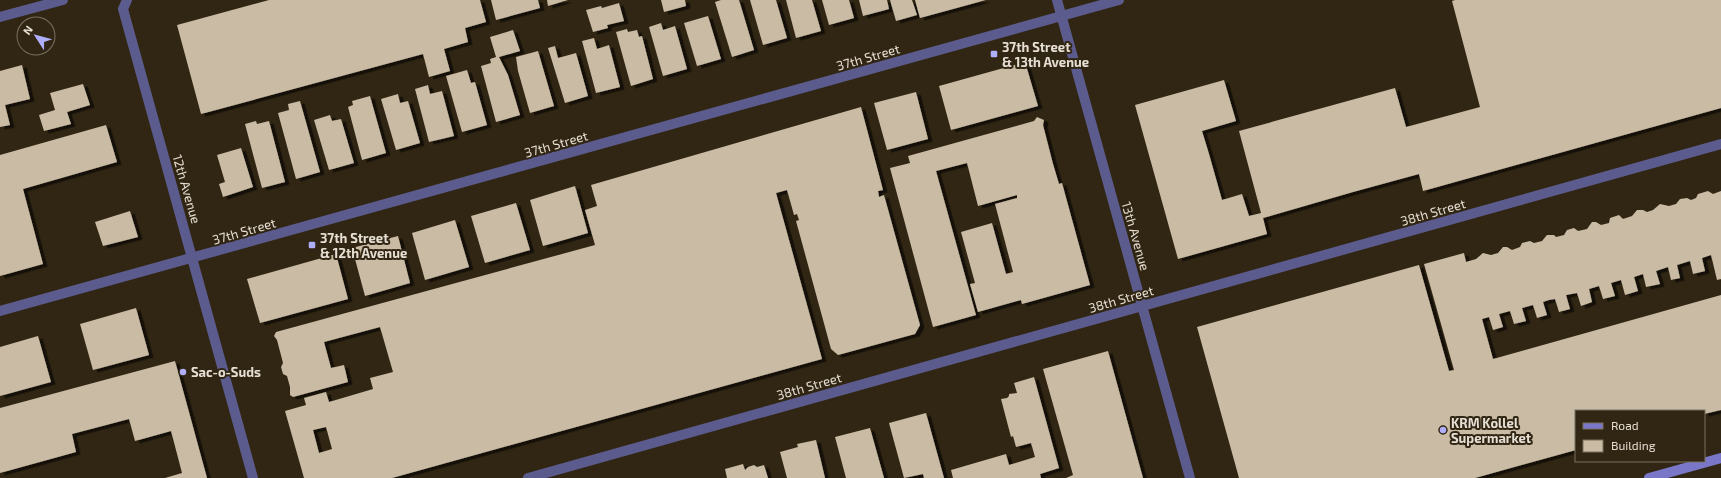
<svg xmlns="http://www.w3.org/2000/svg" width="1721" height="478" viewBox="0 0 1721 478" font-family="'Exo 2',sans-serif">
<defs>
<filter id="shadow"><feDropShadow dx="4.5" dy="2.5" stdDeviation="0" flood-color="#0009"/></filter>
</defs>
<rect width="100%" height="100%" fill="#312613"/>
<g fill="#c9bba4" fill-rule="evenodd" filter="url(#shadow)">
<path d="M269,0h211l6,22 -21,6 3,14 -24,7 6,22 -21,6 -6,-23 -222,60 -24,-89z"/>
<path d="M491,0h47l2,8 -44,12z"/>
<path d="M547,0h21l-20,6z"/>
<path d="M661,0h24l1,6 -22,6z"/>
<path d="M721,0h18l15,50 -22,7 -17,-55z"/>
<path d="M750,0h26l11,38 -24,7z"/>
<path d="M786,0h26l9,31 -25,7z"/>
<path d="M822,0h27l5,18 -25,7z"/>
<path d="M859,0h28l2,9 -26,7z"/>
<path d="M890,0h22l5,15 -21,6z"/>
<path d="M915,0h71l-66,18z"/>
<path d="M1455,0h266v108l-298,83 -4,-17 -66,18 -90,26 4,16 -89,25 -43,-154 89,-25 12,41 -34,10 7,23 13,46 20,-6 7,22 12,-3 -22,-82 156,-43 11,39 74,-20 -28,-106z"/>
<path d="M619,3l5,18 -17,4 1,3 -15,4 -7,-22 15,-4 1,2z"/>
<path d="M708,16l13,43 -24,7 -13,-43z"/>
<path d="M661,23l2,7 12,-4 12,43 -24,7 -14,-49z"/>
<path d="M627,29l1,3 9,-2 2,7 3,-1 11,43 -22,7 -15,-54z"/>
<path d="M513,30l7,21 -21,6 9,18 12,40 -24,7 -15,-56 10,-3 -1,-4 6,-2 -6,-20z"/>
<path d="M594,38l3,11 12,-4 11,42 -24,6 -14,-52z"/>
<path d="M555,46l3,12 18,-5 12,43 -23,7 -17,-55z"/>
<path d="M538,51l16,55 -24,7 -12,-42 -2,-14z"/>
<path d="M1025,62l13,44 -87,24 -12,-44z"/>
<path d="M22,65l8,34 -25,6 5,20 -10,2v-56z"/>
<path d="M467,70l4,13 4,-1 12,43 -25,7 -16,-56z"/>
<path d="M83,84l7,21 -23,7 4,12 -27,7 -5,-16 16,-5 -5,-17z"/>
<path d="M428,85l2,9 12,-3 12,45 -25,6 -14,-53z"/>
<path d="M916,92l12,47 -41,11 -13,-47z"/>
<path d="M398,94l2,9 8,-2 12,42 -24,7 -15,-51z"/>
<path d="M370,96l16,57 -24,7 -14,-53 5,-2 -1,-4z"/>
<path d="M300,101l20,71 -24,7 -18,-66 11,-3 -1,-6z"/>
<path d="M861,107l22,83 -5,1 1,6 5,-2 36,130 -5,9 -77,21 -7,-6 -35,-128 3,-1 -2,-6 -3,1 -7,-25 -11,3 46,166 -430,119h-88l-19,-67 21,-6 -2,-7 22,-6 3,10 44,-13 -3,-11 23,-6 -13,-45 -56,15 7,26 13,-3 4,17 -55,15 -3,-2v-8l-3,-11 -4,-2 -2,-7 2,-4 -6,-23 -3,-4 2,-4 319,-87 -10,-35 12,-4 -6,-21zM326,427l6,22 -13,4 -6,-23z"/>
<path d="M330,115l2,6 9,-2 13,44 -25,7 -15,-50z"/>
<path d="M1037,117l7,3 -1,5 10,39 6,20 3,-1 28,102 -68,19 -1,-4 -43,12 -8,-28 5,-1 -14,-51 31,-9 14,51 7,-2 -18,-68 22,-6v-3l-39,11 -11,-43 -31,8 40,144 -43,12 -43,-159 20,-5 -2,-7 126,-35z"/>
<path d="M256,121l1,3 12,-3 16,61 -23,6 -17,-64z"/>
<path d="M106,125l11,37 -94,27 20,75 -43,12v-121z"/>
<path d="M241,148l12,39 -30,10 -4,-13 6,-2 -8,-27z"/>
<path d="M575,186l13,47 -45,13 -13,-46z"/>
<path d="M1708,191l5,3 8,-3v88l-4,1 -6,-25 -9,3 3,13 -12,3 -3,-13 -13,4 3,13 -9,2 -3,-13 -12,4 4,13 -14,3 -3,-13 -9,3 4,14 -13,4 -4,-15 -10,3 4,13 -12,3 -4,-13 -10,3 3,13 -11,4 -4,-13 -11,2 4,14 -11,3 -4,-13 -6,1 -6,2 4,13 -10,3 -4,-13 -11,3 4,13 -12,3 -4,-13 -11,3 4,13 -10,3 -4,-13 -7,2 11,40 228,-64v115l-17,4v-3h-128v39l-101,28h-236l-42,-151 222,-62 30,106 5,-1 -30,-106 40,-11 2,9 10,-3 7,-6 8,2 7,-2 5,-6h4l5,3 8,-3 2,-4 8,-2 4,2 8,-2 5,-6h7l2,2 8,-2 3,-5 7,-2 4,3 9,-2 5,-7h4l5,3 8,-2 1,-5 9,-3 4,4 9,-3 5,-6h6l4,2 6,-2 7,-6 9,2 7,-2 4,-5 7,-1 4,2 5,-2 2,-4z"/>
<path d="M516,203l14,47 -45,13 -14,-47z"/>
<path d="M130,211l8,26 -35,9 -8,-24z"/>
<path d="M455,220l14,47 -44,13 -13,-47z"/>
<path d="M398,236l12,47 -45,13 -13,-48z"/>
<path d="M336,254l12,45 -88,24 -13,-44z"/>
<path d="M136,308l13,47 -56,15 -13,-46z"/>
<path d="M38,336l13,46 -51,14v-49z"/>
<path d="M1108,351l35,127h-77l7,-3 -30,-106z"/>
<path d="M175,361l32,117h-42l17,-5 -11,-42 -36,10 -6,-22 -57,15 4,18 -76,21v-65z"/>
<path d="M1034,377l25,91 -19,6 1,4h-88l-2,-8 55,-16 3,11 26,-8 -4,-14 -15,4 -3,-11 -2,1 -10,-38 6,-1 2,-2v-2l8,-1 -3,-10z"/>
<path d="M926,413l18,65h-20l-1,-4 -19,4 -15,-55z"/>
<path d="M870,428l14,50h-38l-11,-41z"/>
<path d="M816,440l9,38h-38l-7,-26 18,-5 -1,-3z"/>
<path d="M743,464l2,6 3,-3 6,-2 3,2 7,-2 4,13h-41l-2,-9z"/>
</g>
<g fill="none" stroke-linecap="round" stroke-linejoin="round">
<g stroke="#5c5b8e" stroke-width="10">
<path d="M127,0l-4,9 130,469"/>
<path d="M1057,0l133,478"/>
<path d="M0,17l63,-17"/>
<path d="M0,311l1119,-311"/>
<path d="M528,478l1193,-334"/>
</g>
<path stroke="#7a77c8" stroke-width="10" d="M1649,478l72,-20"/>
</g>
<g fill="#aeaefa" stroke="#312613" stroke-width="1.5">
<rect x="990" y="50" width="8" height="8" rx="2"/>
<rect x="308" y="241" width="8" height="8" rx="2"/>
<circle cx="183" cy="372" r="4"/>
<circle cx="1443" cy="430" r="4"/>
</g>
<g text-anchor="middle" dominant-baseline="central" stroke-width="4" stroke-linejoin="round" paint-order="stroke">
<g font-size="13" font-weight="bold" fill="#e6ded3" stroke="#312613" text-anchor="start">
<text x="1002" y="47">37th Street<tspan x="1002" dy="15">&amp; 13th Avenue</tspan></text>
<text x="320" y="238">37th Street<tspan x="320" dy="15">&amp; 12th Avenue</tspan></text>
<text x="191" y="372">Sac-o-Suds</text>
<text x="1451" y="423">KRM Kollel<tspan x="1451" dy="15">Supermarket</tspan></text>
</g>
<g font-size="13" fill="#e6ded3" stroke="#312613">
<text transform="translate(868 57) rotate(-16)">37th Street</text>
<text transform="translate(556 144) rotate(-16)">37th Street</text>
<text transform="translate(187 189) rotate(74)">12th Avenue</text>
<text transform="translate(1433 212) rotate(-16)">38th Street</text>
<text transform="translate(244 231) rotate(-16)">37th Street</text>
<text transform="translate(1136 236) rotate(74)">13th Avenue</text>
<text transform="translate(1121 299) rotate(-16)">38th Street</text>
<text transform="translate(809 386) rotate(-16)">38th Street</text>
</g>
</g>
<rect x="1575" y="410" width="130" height="52" fill="#312613" stroke="#797060"/>
<rect x="1583" y="423" width="20" height="6" fill="#7a77c8" stroke="#797060"/>
<text x="1611" y="430" font-size="12" fill="#e6ded3">Road</text>
<rect x="1583" y="440" width="20" height="12" fill="#c9bba4" stroke="#797060"/>
<text x="1611" y="450" font-size="12" fill="#e6ded3">Building</text>
<g transform="translate(36 36) rotate(306)"><circle r="19" fill="#312613" stroke="#797060"/>
<path d="M0-3L7 15L0 10L-7 15Z" fill="#aeaefa"/>
<text y="-6" font-size="11" font-weight="bold" text-anchor="middle" fill="#e6ded3">N</text>
</g>
</svg>
